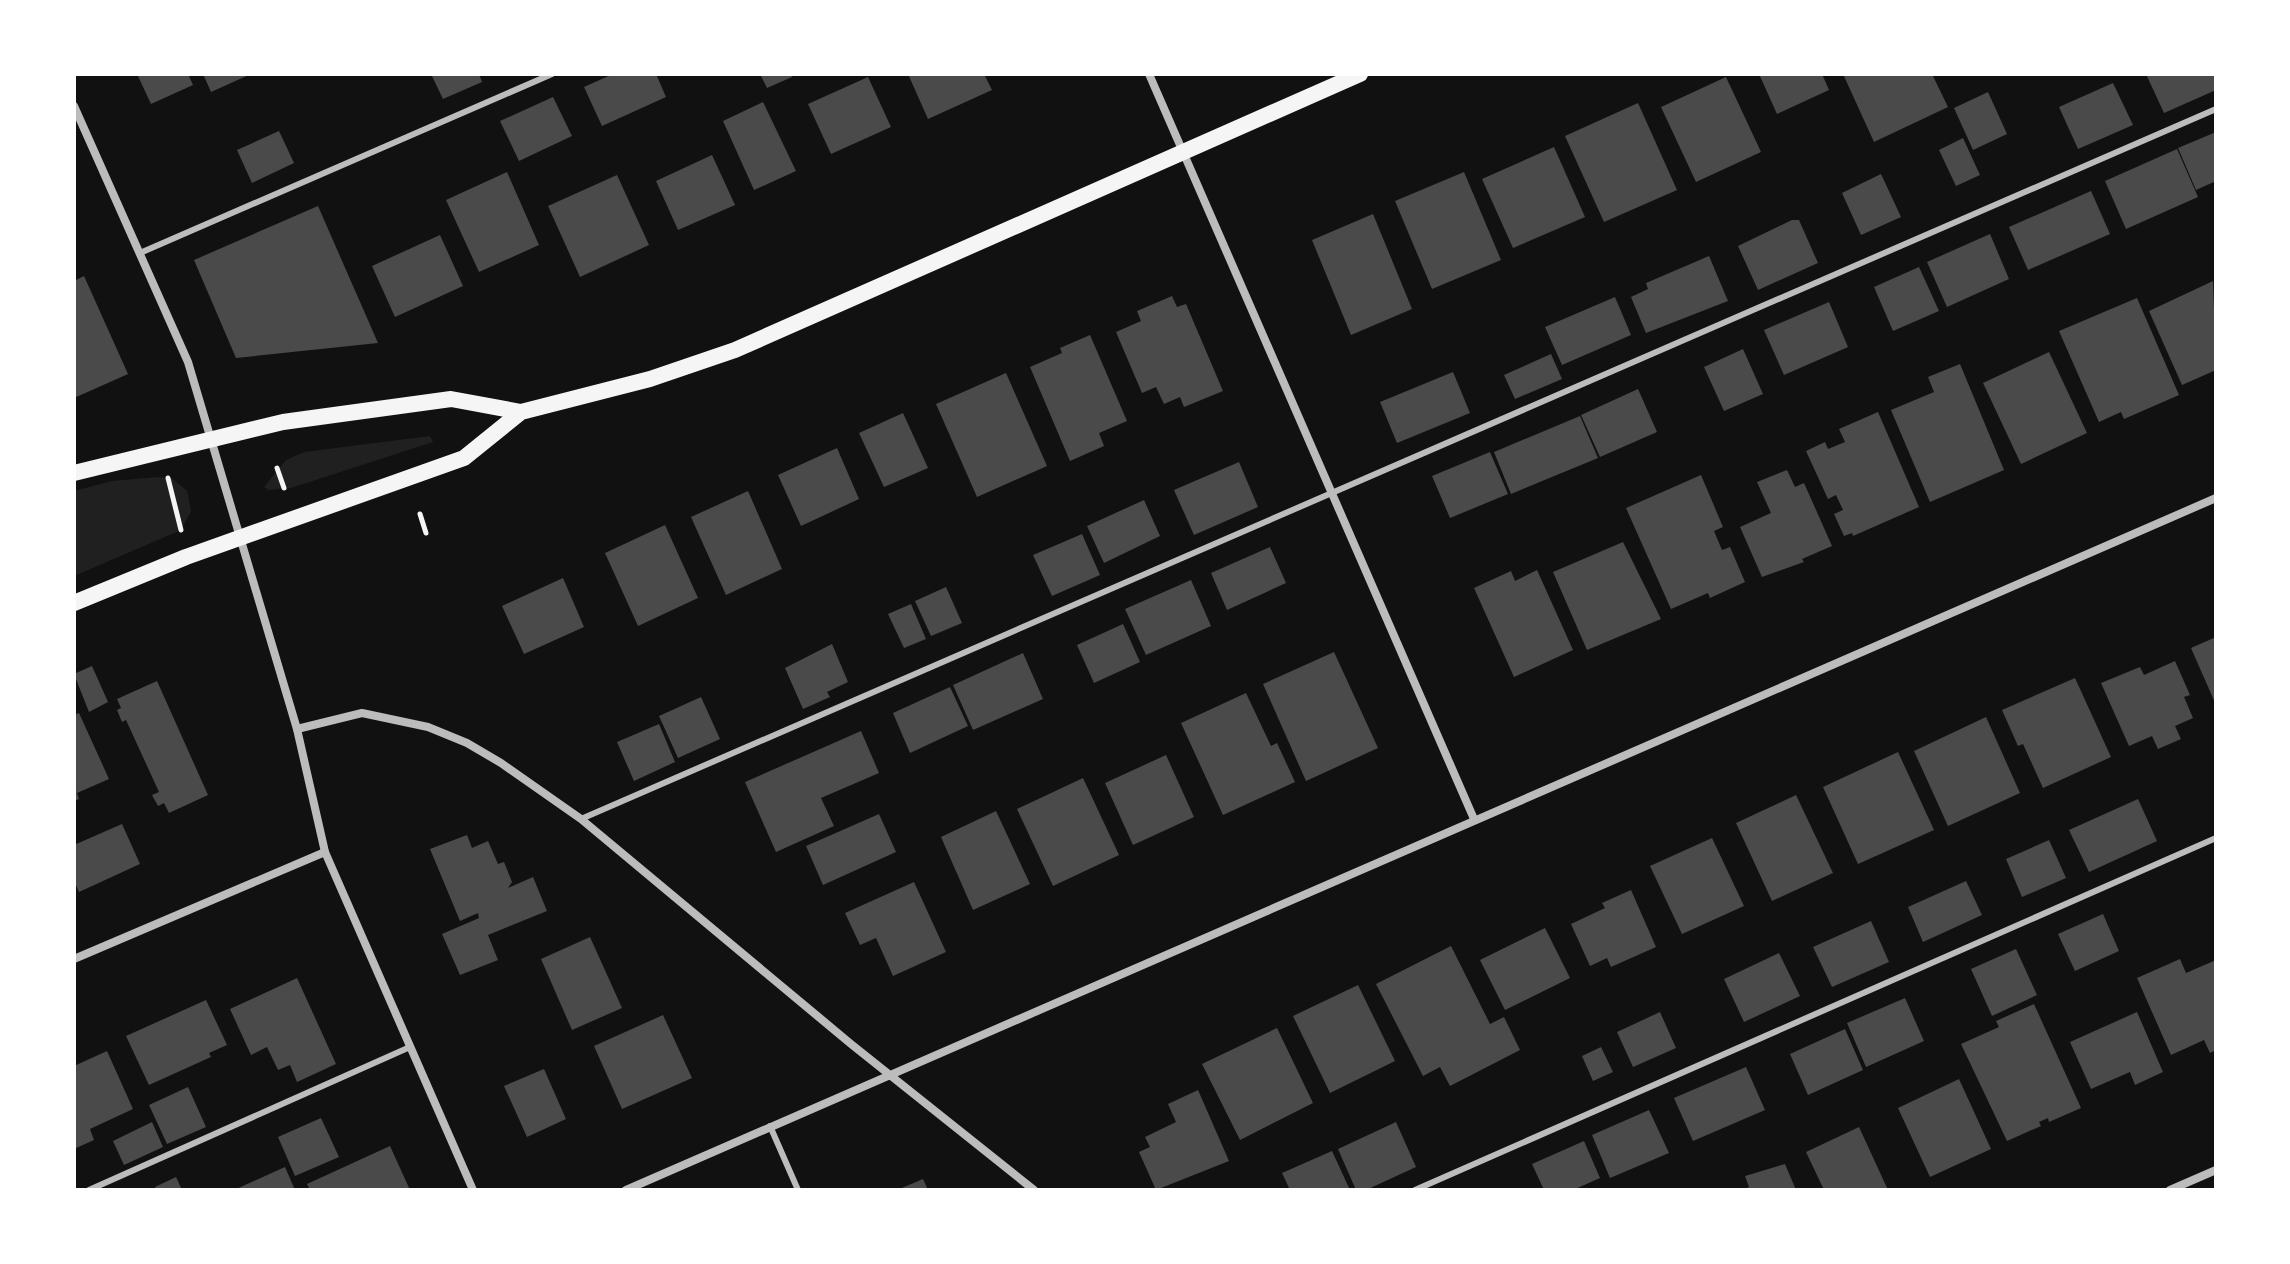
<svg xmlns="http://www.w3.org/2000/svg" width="2290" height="1264" viewBox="0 0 2290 1264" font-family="'Varela Round',sans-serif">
<rect width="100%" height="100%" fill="#111"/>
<g fill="#202020">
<path d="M430,436l3,6 -142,46 -22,2 -5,-3 22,-27 18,-8z"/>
<path d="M158,477l15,2 14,12 4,20 -10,19 -107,46v-85l38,-10z"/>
</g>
<g fill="#4a4a4a">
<path d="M137,74h51l5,11 -42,19z"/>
<path d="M203,74h48l-40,18z"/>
<path d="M431,74h48l3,8 -39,17z"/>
<path d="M613,74h43l10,23 -64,29 -18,-39z"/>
<path d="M760,74h31l1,3 -25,11z"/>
<path d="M908,74h76l8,16 -64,29z"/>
<path d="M1759,74h63l7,16 -52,24z"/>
<path d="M1843,74h89l16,33 -74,35z"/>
<path d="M2146,74h70v16l-52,23z"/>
<path d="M868,77l23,50 -60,27 -23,-50z"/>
<path d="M1726,77l35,75 -65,30 -35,-75z"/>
<path d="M2113,83l20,42 -55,24 -19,-42z"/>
<path d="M1988,92l19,42 -34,16 -19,-42z"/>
<path d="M553,97l19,39 -53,25 -19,-40z"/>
<path d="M763,102l33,69 -42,19 -31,-69z"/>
<path d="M1638,103l39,87 -73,32 -39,-86z"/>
<path d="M279,131l15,32 -42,20 -15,-33z"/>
<path d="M2216,132v49l-20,9 -18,-42z"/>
<path d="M1963,138l17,37 -24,11 -17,-36z"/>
<path d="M1554,147l31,70 -72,31 -31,-69z"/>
<path d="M2177,149l21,48 -72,32 -21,-48z"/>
<path d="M712,155l23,50 -57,25 -22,-49z"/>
<path d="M507,172l32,73 -60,27 -33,-72z"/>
<path d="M1464,172l37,88 -69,29 -37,-88z"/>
<path d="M1881,174l20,43 -40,18 -19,-42z"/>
<path d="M617,175l32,70 -69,32 -32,-71z"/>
<path d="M2091,191l19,43 -82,36 -19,-43z"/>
<path d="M318,206l60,137 -142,15 -42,-98z"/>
<path d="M1373,214l39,95 -61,26 -39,-95z"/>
<path d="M1792,220h7l19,43 -60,27 -20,-44z"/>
<path d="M1990,234l19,45 -62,28 -20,-45z"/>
<path d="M440,235l23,51 -68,31 -23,-51z"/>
<path d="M1709,256l19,45 -82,32 -15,-36 17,-8 -2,-6z"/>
<path d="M1919,267l20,44 -46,20 -19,-44z"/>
<path d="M84,276l44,98 -54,24v-117z"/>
<path d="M2213,281l3,89 -34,15 -33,-74z"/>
<path d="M1172,296l5,11 9,-3 37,87 -39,16 -4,-10 -16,7 -8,-17 -14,6 -26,-61 25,-11 -4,-10z"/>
<path d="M1615,297l16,38 -69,30 -17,-38z"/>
<path d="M2137,298l42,97 -55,24 -3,-7 -22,10 -40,-91z"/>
<path d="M1829,302l19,45 -64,28 -20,-45z"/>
<path d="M1090,335l37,86 -28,12 5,13 -34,15 -40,-94 32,-14 -2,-5z"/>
<path d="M1743,349l20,45 -39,17 -20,-44z"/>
<path d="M2049,352l38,81 -66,31 -38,-81z"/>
<path d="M1551,354l11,25 -47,20 -11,-24z"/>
<path d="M1960,364l44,106 -74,32 -39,-92 43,-18 -6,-15z"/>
<path d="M1453,372l17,41 -73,30 -17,-41z"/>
<path d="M1006,373l41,93 -70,31 -41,-93z"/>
<path d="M1638,389l19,43 -57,25 -19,-42z"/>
<path d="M1878,412l41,95 -66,29 -1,-3 -8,3 -10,-22 9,-4 -7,-15 -8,4 -22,-48 19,-9 3,7 17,-7 -6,-13z"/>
<path d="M903,413l25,55 -44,19 -25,-54z"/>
<path d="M1580,416l18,42 -87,36 -17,-42z"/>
<path d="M837,448l22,51 -58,27 -23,-51z"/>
<path d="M1490,452l18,42 -58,24 -18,-42z"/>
<path d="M1239,462l19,45 -64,28 -20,-45z"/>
<path d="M1787,470l8,17 9,-4 28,63 -30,13 2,3 -42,15 -22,-50 31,-14 -14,-31z"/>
<path d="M1701,475l22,52 -9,4 8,19 8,-3 15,35 -35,16 -2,-5 -37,16 -45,-101z"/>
<path d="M748,491l34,78 -56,26 -35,-78z"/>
<path d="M1144,500l16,36 -56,27 -17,-37z"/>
<path d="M665,525l33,73 -60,28 -33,-73z"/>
<path d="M1082,534l18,41 -48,21 -19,-41z"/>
<path d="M1623,542l38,77 -74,31 -34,-78z"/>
<path d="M1270,547l16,36 -59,27 -16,-37z"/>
<path d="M1537,570l36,80 -59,27 -40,-89 37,-17 4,10z"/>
<path d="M563,578l21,49 -60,27 -22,-48z"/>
<path d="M1191,580l20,46 -65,29 -21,-46z"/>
<path d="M946,587l16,36 -31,13 -16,-35z"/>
<path d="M911,604l15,35 -22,9 -16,-34z"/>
<path d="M1123,624l17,38 -46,21 -17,-38z"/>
<path d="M2216,637v68l-25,-57z"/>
<path d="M832,644l16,38 -21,10 3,5 -27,12 -18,-41z"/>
<path d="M1334,652l44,96 -72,33 -43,-97z"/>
<path d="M1023,653l20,46 -70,31 -20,-45z"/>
<path d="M2175,661l15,34 -6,2 9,21 -18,8 6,13 -23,10 -6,-13 -23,10 -28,-63 39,-16 4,8z"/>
<path d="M92,666l16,36 -19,10 -15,-38z"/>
<path d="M2075,678l36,79 -68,31 -20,-44 -5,2 -16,-36z"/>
<path d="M157,681l51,114 -39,18 -5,-10 -6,3 -6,-11 7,-3 -33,-72 -4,2 -5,-12 4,-2 -4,-9z"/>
<path d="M950,687l18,39 -58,27 -17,-40z"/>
<path d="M1246,693l25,53 6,-3 18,39 -72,33 -42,-92z"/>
<path d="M701,697l19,42 -42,19 -19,-42z"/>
<path d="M79,713l30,66 -32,14 2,6 -5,2v-86z"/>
<path d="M1986,717l34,76 -72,33 -34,-75z"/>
<path d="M659,724l16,38 -41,19 -17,-39z"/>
<path d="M861,731l18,42 -58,25 13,28 -58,26 -31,-70z"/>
<path d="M1898,752l36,78 -76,34 -35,-77z"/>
<path d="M1166,755l28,62 -61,28 -28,-62z"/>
<path d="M1083,778l36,77 -66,31 -36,-77z"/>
<path d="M1796,795l37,78 -61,28 -36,-78z"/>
<path d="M2138,799l19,42 -68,31 -20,-42z"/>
<path d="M996,811l34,73 -57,26 -32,-73z"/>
<path d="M879,814l17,38 -73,33 -17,-39z"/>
<path d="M122,824l18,40 -61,28 -5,-11v-36z"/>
<path d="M467,835l5,13 16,-7 10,23 6,-2 8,20 -4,6 25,-11 14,34 -59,24 10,25 -38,15 -18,-41 37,-16 -1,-5 -18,8 -30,-72z"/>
<path d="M1712,838l32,68 -62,28 -32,-68z"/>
<path d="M2049,840l17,38 -44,19 -16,-38z"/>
<path d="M1966,881l16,34 -59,27 -15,-35z"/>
<path d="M914,882l32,70 -53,24 -17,-38 -16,7 -15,-32z"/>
<path d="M1631,890l25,57 -45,20 -4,-9 -17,8 -19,-42 34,-16 -3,-5z"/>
<path d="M2103,914l16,37 -44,20 -17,-37z"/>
<path d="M1871,921l18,41 -57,25 -19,-40z"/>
<path d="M1545,928l25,50 -65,32 -25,-50z"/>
<path d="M590,937l32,71 -50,22 -31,-71z"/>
<path d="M1451,946l39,78 14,-7 16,33 -70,36 -10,-19 -17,9 -47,-92z"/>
<path d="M2016,949l21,46 -45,21 -21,-47z"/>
<path d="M1779,953l21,43 -56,26 -20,-43z"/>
<path d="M2180,959l6,14 30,-13v90l-6,3 -6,-13 -33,15 -34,-77z"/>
<path d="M297,978l39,86 -39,18 -7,-17 -12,5 -11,-23 -16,8 -21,-46z"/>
<path d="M1358,985l37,76 -65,32 -37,-77z"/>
<path d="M1905,998l19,43 -58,26 -19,-44z"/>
<path d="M206,1000l21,45 -18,8 2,4 -62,28 -23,-49z"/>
<path d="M2034,1004l47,104 -32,14 -1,-4 -9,4 2,4 -34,15 -46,-97 38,-17 -3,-6z"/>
<path d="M1660,1012l16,36 -43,19 -16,-35z"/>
<path d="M2137,1012l26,60 -28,13 -5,-13 -39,17 -21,-47z"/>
<path d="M663,1015l29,63 -70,31 -28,-63z"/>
<path d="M1277,1028l36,75 -73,37 -38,-76z"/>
<path d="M1845,1029l18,41 -55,25 -18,-41z"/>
<path d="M1601,1047l12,25 -20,9 -11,-25z"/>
<path d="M107,1051l26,58 -43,20 4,11 -20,9v-83z"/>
<path d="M1746,1067l19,43 -72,31 -19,-43z"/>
<path d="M544,1069l22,50 -39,18 -23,-51z"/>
<path d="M1959,1079l32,70 -61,28 -32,-69z"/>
<path d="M188,1087l18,40 -39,17 -18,-39z"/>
<path d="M1198,1090l31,71 -73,29 -17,-38 11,-5 -5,-10 31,-15 -8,-18z"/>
<path d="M1649,1110l20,43 -59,25 -18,-43z"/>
<path d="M321,1118l18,39 -44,19 -17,-39z"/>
<path d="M152,1122l11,25 -39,18 -11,-24z"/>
<path d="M1396,1122l20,45 -50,23h-10l-18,-41z"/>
<path d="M1859,1127l29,63h-64l-18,-38z"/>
<path d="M1584,1141l16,37 -27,12h-29l-12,-26z"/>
<path d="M390,1146l20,44h-100l-3,-6z"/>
<path d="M1332,1151l18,39h-60l-8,-17z"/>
<path d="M1785,1164l11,26h-54l7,-3 -4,-11z"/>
<path d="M285,1167l10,23h-61z"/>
<path d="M176,1177l6,13h-26l-1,-3z"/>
<path d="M923,1179l5,11h-31z"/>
</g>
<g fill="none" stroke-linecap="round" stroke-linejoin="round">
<g stroke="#f5f5f5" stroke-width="5">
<path d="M277,468l7,20"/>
<path d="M168,478l13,52"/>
<path d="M420,514l6,19"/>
</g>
<g stroke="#bcbcbc" stroke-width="6">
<path d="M140,253l412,-179"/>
<path d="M581,819l1635,-710"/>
<path d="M770,1126l28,64"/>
<path d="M89,1190l321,-143"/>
<path d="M1415,1190l801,-352"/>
</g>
<g stroke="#bcbcbc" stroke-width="8">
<path d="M1149,74l325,745"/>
<path d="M74,106l114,256 109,367 28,123 148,338"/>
<path d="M297,729l65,-16 66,14 39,16 34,20 80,56 270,225 183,146"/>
<path d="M74,959l251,-107"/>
<path d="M626,1190l1590,-692"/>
<path d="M2170,1190l46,-20"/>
</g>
<g stroke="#f5f5f5" stroke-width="16">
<path d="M74,473l209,-51 168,-23 70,13"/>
<path d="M74,603l112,-46 278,-99 57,-46 129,-33 85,-29 625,-276"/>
</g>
</g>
<rect width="2290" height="1264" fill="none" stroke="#ffffff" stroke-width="152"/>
</svg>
